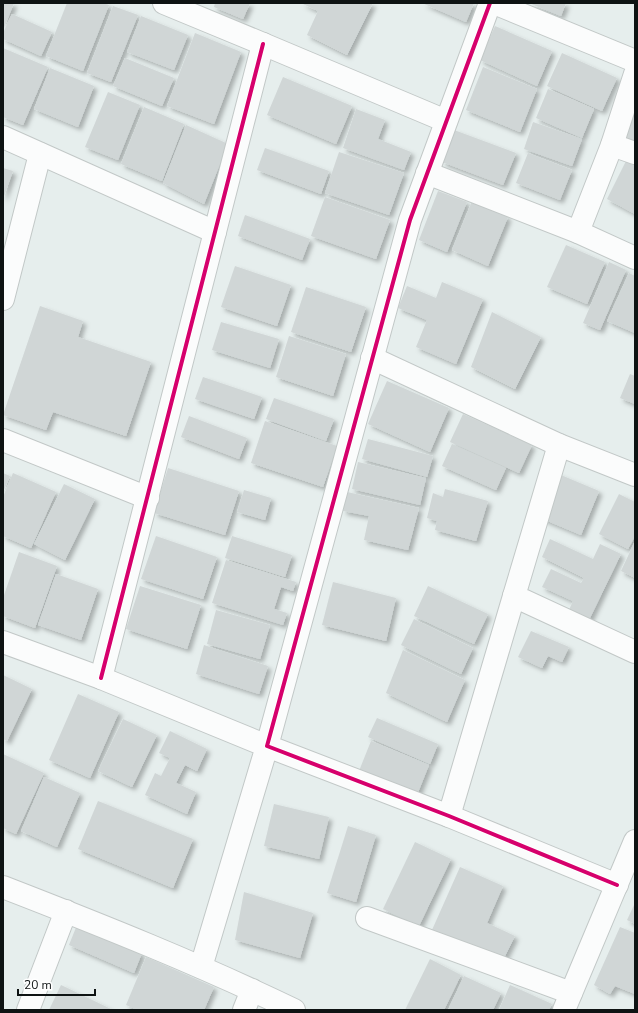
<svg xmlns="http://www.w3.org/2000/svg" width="638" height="1013" viewBox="0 0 638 1013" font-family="'Nunito Sans',sans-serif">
<defs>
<filter id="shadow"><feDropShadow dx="3.5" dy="3.5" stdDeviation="2" flood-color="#0004"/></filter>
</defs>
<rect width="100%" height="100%" fill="#e6eeed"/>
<g fill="#d0d6d6" filter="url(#shadow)">
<path d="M3,3h11l-11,27z"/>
<path d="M67,3h36l6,2 -26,66 -37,-15z"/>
<path d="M215,3h35l-7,16 -29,-12z"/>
<path d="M301,3h72l-26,52 -40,-20 11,-24z"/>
<path d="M422,3h52l-8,19z"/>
<path d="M529,3h37l-5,13z"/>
<path d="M113,6l25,9 -27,67 -24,-9z"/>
<path d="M12,14l40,18 -11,24 -38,-17v-6z"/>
<path d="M141,16l47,19 -14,35 -47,-18z"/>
<path d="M495,26l57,25 -15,35 -57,-26z"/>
<path d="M195,33l46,19 -27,72 -47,-18z"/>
<path d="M3,48l45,19 -25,58 -20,-8z"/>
<path d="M562,53l55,25 -15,33 -55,-25z"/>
<path d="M125,58l49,20 -12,28 -49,-20z"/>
<path d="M483,67l54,22 -17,43 -54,-22z"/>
<path d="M50,68l44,18 -16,41 -44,-18z"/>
<path d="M283,77l69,29 -16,38 -69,-29z"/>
<path d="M548,89l46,20 -12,29 -46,-20z"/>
<path d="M108,92l32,13 -22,55 -33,-13z"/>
<path d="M144,107l40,17 -22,57 -41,-17z"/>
<path d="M356,109l29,11 -7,19 33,13 -7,18 -61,-22z"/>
<path d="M632,112l3,2v34l-16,-6z"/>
<path d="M533,122l49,17 -10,27 -48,-17z"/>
<path d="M186,125l42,19 -24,60 -41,-21z"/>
<path d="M454,130l62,23 -13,32 -61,-23z"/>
<path d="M265,148l64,23 -8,23 -64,-24z"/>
<path d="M339,152l65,21 -15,42 -64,-22z"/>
<path d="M528,153l44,17 -12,30 -44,-17z"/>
<path d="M629,155l6,3v56l-28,-15z"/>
<path d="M3,168l10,3 -10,28z"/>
<path d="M438,191l29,11 -20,50 -28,-12z"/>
<path d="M325,197l65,23 -14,39 -65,-23z"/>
<path d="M472,201l36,16 -20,49 -36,-16z"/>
<path d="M245,215l65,24 -8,21 -64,-24z"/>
<path d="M566,245l39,17 -18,42 -40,-17z"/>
<path d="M609,262l17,8 -26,60 -17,-7z"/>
<path d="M235,266l56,19 -14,41 -56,-19z"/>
<path d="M629,273l6,3v57l-28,-12z"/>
<path d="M442,282l41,17 -27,65 -40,-17 11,-27 -29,-12 9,-22 29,12z"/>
<path d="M306,287l60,20 -15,45 -60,-20z"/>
<path d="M40,306l43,15 -5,16 73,25 -25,74 -73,-24 -7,18 -43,-15z"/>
<path d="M492,312l49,25 -26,52 -44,-22z"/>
<path d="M221,322l58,17 -9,29 -58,-18z"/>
<path d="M289,336l57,18 -13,42 -57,-19z"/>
<path d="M630,374l5,2v28l-15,-6z"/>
<path d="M203,377l59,20 -8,22 -59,-20z"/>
<path d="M387,381l62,27 -19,44 -62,-28z"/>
<path d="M274,398l60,21 -8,22 -60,-22z"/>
<path d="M463,414l69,31 -13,28 -69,-31z"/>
<path d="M189,416l58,22 -8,21 -58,-22z"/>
<path d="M265,421l72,25 -14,41 -72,-24z"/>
<path d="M368,439l65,17 -6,21 -65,-18z"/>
<path d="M452,444l54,24 -10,22 -54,-24z"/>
<path d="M358,462l68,16 -6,27 -68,-16z"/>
<path d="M168,468l71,23 -14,44 -71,-22z"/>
<path d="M3,473l7,3 -7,16z"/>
<path d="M13,473l43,19 -25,56 -28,-12v-39z"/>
<path d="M556,473l43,18 -18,44 -43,-18z"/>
<path d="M64,484l31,15 -30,61 -31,-16z"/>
<path d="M445,489l43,12 -12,40 -41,-11 2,-9 -10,-3 6,-25 10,4z"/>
<path d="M244,490l27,8 -6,22 -28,-8z"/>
<path d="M347,492l72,16 -11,42 -44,-10 5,-24 -26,-5z"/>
<path d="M619,494l16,8v34l-7,13 -29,-15z"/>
<path d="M156,536l61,21 -14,42 -62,-20z"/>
<path d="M232,536l60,19 -7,22 -60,-19z"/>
<path d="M550,539l43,20 7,-15 21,10 -32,66 -20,-10 4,-9 -31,-14 9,-18 30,14 3,-5 -42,-21z"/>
<path d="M635,541v37l-14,-7z"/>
<path d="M19,552l38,14 -22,62 -32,-12v-18z"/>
<path d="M226,560l70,22 -3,9 -12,-4 -7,22 13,4 -4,12 -71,-22z"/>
<path d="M56,574l42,15 -17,51 -43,-15z"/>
<path d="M333,582l63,16 -10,43 -64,-16z"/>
<path d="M140,586l61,19 -14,44 -61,-20z"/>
<path d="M428,586l60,28 -14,30 -60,-28z"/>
<path d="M216,610l54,15 -10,34 -53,-15z"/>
<path d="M414,619l59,29 -12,26 -60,-29z"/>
<path d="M531,631l38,16 -7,15 -14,-6 -6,12 -24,-11z"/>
<path d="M204,645l64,21 -9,28 -63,-20z"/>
<path d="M403,650l62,30 -18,42 -61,-29z"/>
<path d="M3,675l29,14 -25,52 -4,-2z"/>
<path d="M78,694l41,18 -29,66 -41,-18z"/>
<path d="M377,718l61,26 -8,20 -62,-27z"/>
<path d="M123,719l34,16 -25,52 -34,-16z"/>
<path d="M170,731l37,18 -10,22 -12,-6 -9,18 20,9 -9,22 -42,-19 10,-22 6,3 9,-18 -11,-5z"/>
<path d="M371,741l58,24 -12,30 -58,-24z"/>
<path d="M3,754l41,19 -28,61 -13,-6z"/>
<path d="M44,777l36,16 -23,54 -36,-16z"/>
<path d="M98,801l95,38 -20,49 -95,-39z"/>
<path d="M274,804l55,13 -10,42 -55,-13z"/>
<path d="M348,826l28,9 -20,67 -29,-9z"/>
<path d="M415,842l36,17 -32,67 -36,-17z"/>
<path d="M460,867l43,19 -16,37 28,13 -13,26 -70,-32z"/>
<path d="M244,892l69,21 -13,45 -65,-18z"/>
<path d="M635,903v21l-8,-4z"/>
<path d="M77,925l65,28 -8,20 -65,-28z"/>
<path d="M620,927l15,6v61l-20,-8 -5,8 -16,-9z"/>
<path d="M146,957l68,30 -10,23h-66l-12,-5z"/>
<path d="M430,959l31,16 -17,35h-39z"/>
<path d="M464,976l37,17 -8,17h-45z"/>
<path d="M61,985l52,25h-64z"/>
<path d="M510,985l42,19 -3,6h-50z"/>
</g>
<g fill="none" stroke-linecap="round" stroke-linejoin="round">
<defs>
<g id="minor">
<path d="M164,3l99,41 183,77"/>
<path d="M490,3l-80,217 -143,526 182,70 168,69"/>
<path d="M494,3l141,58"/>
<path d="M3,137l212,95"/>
<path d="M612,145l23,8"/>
<path d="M427,173l151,59 57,26"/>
<path d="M578,232l34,-87 23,-71"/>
<path d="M3,299l37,-145"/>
<path d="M372,358l187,87"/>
<path d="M3,440l145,58"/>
<path d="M635,475l-76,-30 -45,151 121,56"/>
<path d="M3,642l98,36 166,68 -66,221"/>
<path d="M101,678l162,-634"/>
<path d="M449,816l65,-220"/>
<path d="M367,918l204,75"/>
<path d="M28,1010l38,-99"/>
<path d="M244,1010l8,-20"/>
<path d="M564,1010l71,-169"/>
</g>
<path id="tertiary" d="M3,887c98,38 196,77 291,123"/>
</defs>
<use href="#minor" stroke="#c2c8c7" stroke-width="24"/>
<use href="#tertiary" stroke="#c2c8c7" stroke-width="24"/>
<use href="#minor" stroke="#fbfcfc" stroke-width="22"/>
<use href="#tertiary" stroke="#fbfcfc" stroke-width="22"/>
<defs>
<g id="cycleway">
<path d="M490,3l-80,217 -143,526 182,70 168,69"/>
<path d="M101,678l162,-634"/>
</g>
</defs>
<use href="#cycleway" stroke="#fff" stroke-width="6"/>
<use href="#cycleway" stroke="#d6006c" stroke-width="4"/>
</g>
<rect width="638" height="1013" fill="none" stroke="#0e1313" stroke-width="8"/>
<path d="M18 989v6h77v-6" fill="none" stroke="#0e1313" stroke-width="2"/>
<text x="24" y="989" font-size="12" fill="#0e1313" stroke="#ffffff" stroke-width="3" paint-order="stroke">20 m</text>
</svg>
